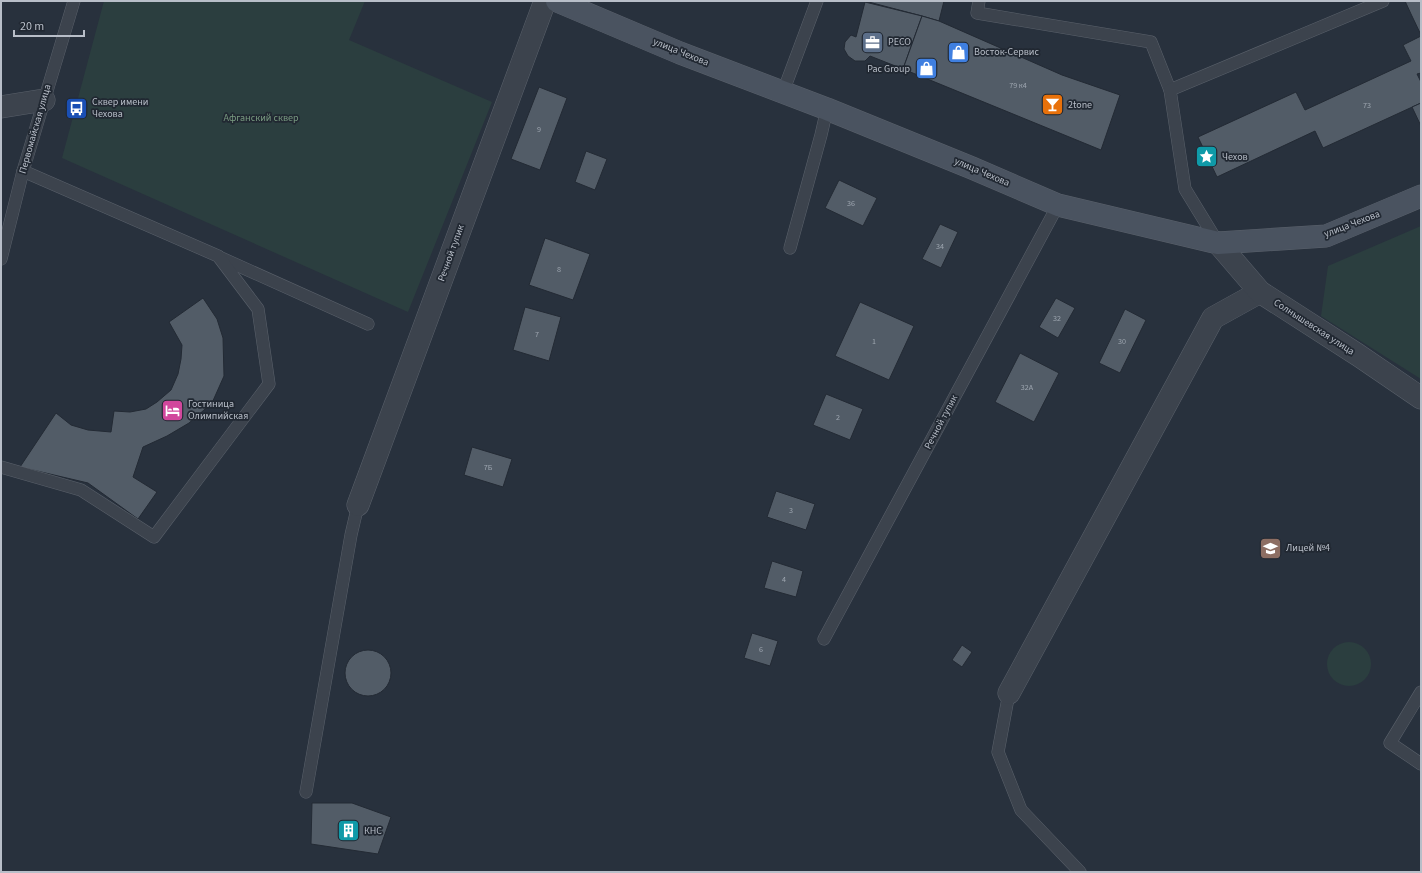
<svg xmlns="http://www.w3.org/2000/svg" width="1422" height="873" viewBox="0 0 1422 873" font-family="'Source Sans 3',sans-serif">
<rect width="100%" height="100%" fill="#28313d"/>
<g fill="#2b3e3f">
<path d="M104,1h261l-16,39 143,62 -84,210 -346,-154z"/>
<path d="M1421,226v153l-100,-63 7,-50z"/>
<circle cx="1349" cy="664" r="22"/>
</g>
<g fill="#525c67" stroke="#232a34">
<path d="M865,1h79l-5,20 -17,-5z"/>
<path d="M1405,1h16v34l-10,-21z"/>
<path d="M865,2l57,14 -19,53 -33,-13 -5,5h-10l-7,-5 -4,-7 1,-7 6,-7 5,2z"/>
<path d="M922,16l17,5 123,54 58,20 -19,55 -198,-81z"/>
<path d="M1421,36v37l-4,1 4,8v21l-98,45 -8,-17 -98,46 -19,-40 98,-45 9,18 106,-49 -8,-16z"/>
<path d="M539,87l28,11 -27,72 -29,-11z"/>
<path d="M1421,103v23l-9,-19z"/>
<path d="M586,151l21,8 -12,31 -20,-8z"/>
<path d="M839,180l38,18 -14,28 -38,-18z"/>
<path d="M940,224l18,8 -17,36 -19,-9z"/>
<path d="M545,238l45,16 -17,46 -44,-15z"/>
<path d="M203,298l14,21 6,19 1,38 -12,27 -23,20 -22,13 -24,11 -10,30 24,15 -19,27 -50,-36 -68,-16 36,-54 15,12 17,5 23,2 3,-21 16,1 16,-3 11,-7 14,-12 7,-16 3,-15 1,-14 -13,-23z"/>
<path d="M1056,298l19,10 -17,30 -19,-11z"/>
<path d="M860,302l54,24 -25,54 -54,-24z"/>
<path d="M525,307l36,10 -12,44 -36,-11z"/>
<path d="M1125,309l21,11 -26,53 -21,-10z"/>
<path d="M1020,353l39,20 -25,49 -39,-20z"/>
<path d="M826,394l37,15 -13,31 -37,-15z"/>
<path d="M472,447l40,12 -9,28 -39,-12z"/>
<path d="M776,491l39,13 -9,26 -39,-13z"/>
<path d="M772,561l31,10 -7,26 -32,-9z"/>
<path d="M752,633l26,8 -8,25 -26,-8z"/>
<path d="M962,645l10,7 -10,15 -10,-7z"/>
<circle cx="368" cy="673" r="23"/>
<path d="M312,803h40l39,14 -13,37 -67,-10z"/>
</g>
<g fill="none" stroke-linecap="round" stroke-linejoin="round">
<defs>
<g id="service">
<path d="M979,1l-2,12 174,29 19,48"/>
<path d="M783,92l34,-91"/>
<path d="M1218,243l-33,-54 -15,-99 213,-89"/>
<path d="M790,248l31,-113 6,-26"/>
<path d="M219,257l149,67"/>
<path d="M1,259l22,-88 51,-170"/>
<path d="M1,467l80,23 73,47 115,-153 -11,-75 -40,-53 -195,-85"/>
<path d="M824,639l234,-434"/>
<path d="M1421,692l-31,51 31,21"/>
<path d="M1009,693l-11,59 23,58 59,62"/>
<path d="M306,792l45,-257 7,-30"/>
</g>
<g id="minor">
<path d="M1,107l43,-7"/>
<path d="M358,505l187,-504"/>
<path d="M1009,693l204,-375 47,-26"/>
</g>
<path id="tertiary" d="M1218,243l42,49 98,63 63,43"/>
<path id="secondary" d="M557,1l123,52 147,56 145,59 86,37 160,38 108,-7 95,-40"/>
</defs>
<use href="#service" stroke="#5a616b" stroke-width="13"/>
<use href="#minor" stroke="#5a616b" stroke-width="23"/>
<use href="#tertiary" stroke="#5a616b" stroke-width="23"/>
<use href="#secondary" stroke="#5a616b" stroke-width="23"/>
<use href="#service" stroke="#3c434d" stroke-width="12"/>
<use href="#minor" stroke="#3c434d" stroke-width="22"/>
<use href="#tertiary" stroke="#3c434d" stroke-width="22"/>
<use href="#secondary" stroke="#4a5360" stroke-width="22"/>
</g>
<defs>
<symbol id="office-square" viewBox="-11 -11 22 22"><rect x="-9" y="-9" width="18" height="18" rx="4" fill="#5c6f8a" stroke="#212832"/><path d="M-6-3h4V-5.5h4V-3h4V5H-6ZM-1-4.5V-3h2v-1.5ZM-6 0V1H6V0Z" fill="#fff"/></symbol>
<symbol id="shop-square" viewBox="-11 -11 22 22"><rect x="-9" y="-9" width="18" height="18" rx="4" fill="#3f7fe0" stroke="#212832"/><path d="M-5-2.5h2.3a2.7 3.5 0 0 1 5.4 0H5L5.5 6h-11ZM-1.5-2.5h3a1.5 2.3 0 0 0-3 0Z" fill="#fff"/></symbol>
<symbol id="bar-square" viewBox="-11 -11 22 22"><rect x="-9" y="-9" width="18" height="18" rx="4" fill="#e8710a" stroke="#212832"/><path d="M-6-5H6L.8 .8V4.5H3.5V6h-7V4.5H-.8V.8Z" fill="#fff"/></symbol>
<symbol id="bus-square" viewBox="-11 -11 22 22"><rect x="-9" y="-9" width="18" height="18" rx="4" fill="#1a4fb4" stroke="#212832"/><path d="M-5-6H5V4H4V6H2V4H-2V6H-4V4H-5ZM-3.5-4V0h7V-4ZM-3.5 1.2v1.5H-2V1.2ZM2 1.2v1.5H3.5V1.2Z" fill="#fff"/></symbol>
<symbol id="sight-square" viewBox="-11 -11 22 22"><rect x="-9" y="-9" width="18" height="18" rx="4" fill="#0f9aa8" stroke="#212832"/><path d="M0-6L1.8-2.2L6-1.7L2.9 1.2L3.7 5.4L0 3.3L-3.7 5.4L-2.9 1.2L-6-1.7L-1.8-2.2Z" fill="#fff"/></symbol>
<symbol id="hotel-square" viewBox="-11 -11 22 22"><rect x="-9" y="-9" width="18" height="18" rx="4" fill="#d1479c" stroke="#212832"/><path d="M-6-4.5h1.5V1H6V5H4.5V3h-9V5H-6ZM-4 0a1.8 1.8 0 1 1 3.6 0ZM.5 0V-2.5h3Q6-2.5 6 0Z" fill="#fff"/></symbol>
<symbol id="school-square" viewBox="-11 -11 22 22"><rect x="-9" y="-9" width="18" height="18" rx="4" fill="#8d6e63" stroke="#212832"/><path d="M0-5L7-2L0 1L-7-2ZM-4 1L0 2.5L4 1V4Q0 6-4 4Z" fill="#fff"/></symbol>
<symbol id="building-square" viewBox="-11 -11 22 22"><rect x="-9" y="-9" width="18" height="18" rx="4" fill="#0f9aa8" stroke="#212832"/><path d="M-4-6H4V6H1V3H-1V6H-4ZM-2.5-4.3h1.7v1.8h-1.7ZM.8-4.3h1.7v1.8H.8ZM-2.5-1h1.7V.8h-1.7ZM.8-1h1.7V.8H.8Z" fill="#fff"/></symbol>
</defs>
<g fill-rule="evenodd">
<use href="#office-square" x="860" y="30" width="25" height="25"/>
<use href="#shop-square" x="946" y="40" width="25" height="25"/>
<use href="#shop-square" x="914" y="56" width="25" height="25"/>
<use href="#bar-square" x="1040" y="92" width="25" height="25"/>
<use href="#bus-square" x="64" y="96" width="25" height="25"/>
<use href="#sight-square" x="1194" y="144" width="25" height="25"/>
<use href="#hotel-square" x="160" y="398" width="25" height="25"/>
<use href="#school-square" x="1258" y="536" width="25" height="25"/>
<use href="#building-square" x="336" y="818" width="25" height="25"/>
</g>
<g text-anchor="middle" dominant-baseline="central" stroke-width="3.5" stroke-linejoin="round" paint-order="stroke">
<g font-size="8" fill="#9ea6b0">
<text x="1018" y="85">79 к4</text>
<text x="1367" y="105">73</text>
<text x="539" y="129">9</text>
<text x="851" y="203">36</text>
<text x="940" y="246">34</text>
<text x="559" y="269">8</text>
<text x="1057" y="318">32</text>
<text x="537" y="334">7</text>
<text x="874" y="341">1</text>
<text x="1122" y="341">30</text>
<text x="1027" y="387">32А</text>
<text x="838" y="417">2</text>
<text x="488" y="467">7Б</text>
<text x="791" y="510">3</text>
<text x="784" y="579">4</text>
<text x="761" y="649">6</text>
</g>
<g font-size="10" fill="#b8bec8" stroke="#212832" text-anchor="start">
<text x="888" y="42">РЕСО</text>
<text x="974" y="52">Восток-Сервис</text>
<text x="910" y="69" text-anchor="end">Pac Group</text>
<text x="92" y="102">Сквер имени<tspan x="92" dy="12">Чехова</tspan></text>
<text x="1068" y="105">2tone</text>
<text x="1222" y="157">Чехов</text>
<text x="188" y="404">Гостиница<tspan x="188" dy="12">Олимпийская</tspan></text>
<text x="1286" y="548">Лицей №4</text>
<text x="364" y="831">КНС</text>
</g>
<g font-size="10" fill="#b8bec8" stroke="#212832">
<text transform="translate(681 52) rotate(22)">улица Чехова</text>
<text transform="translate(35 129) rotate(-74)">Первомайская улица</text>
<text transform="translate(982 172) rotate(23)">улица Чехова</text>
<text transform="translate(1352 224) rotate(-21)">улица Чехова</text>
<text transform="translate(451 253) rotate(-70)">Речной тупик</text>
<text transform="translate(1314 327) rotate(33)">Солнышевская улица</text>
<text transform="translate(941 422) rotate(-62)">Речной тупик</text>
</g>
<g font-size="10" fill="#799b81" stroke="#212832">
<text x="261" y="118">Афганский сквер</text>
</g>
</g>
<rect width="1422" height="873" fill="none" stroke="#b8bec8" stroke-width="4"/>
<path d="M14 30v6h70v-6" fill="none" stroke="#b8bec8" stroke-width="2"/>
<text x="20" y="30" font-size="12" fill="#b8bec8" stroke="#212832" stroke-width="3" paint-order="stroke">20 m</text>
</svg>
